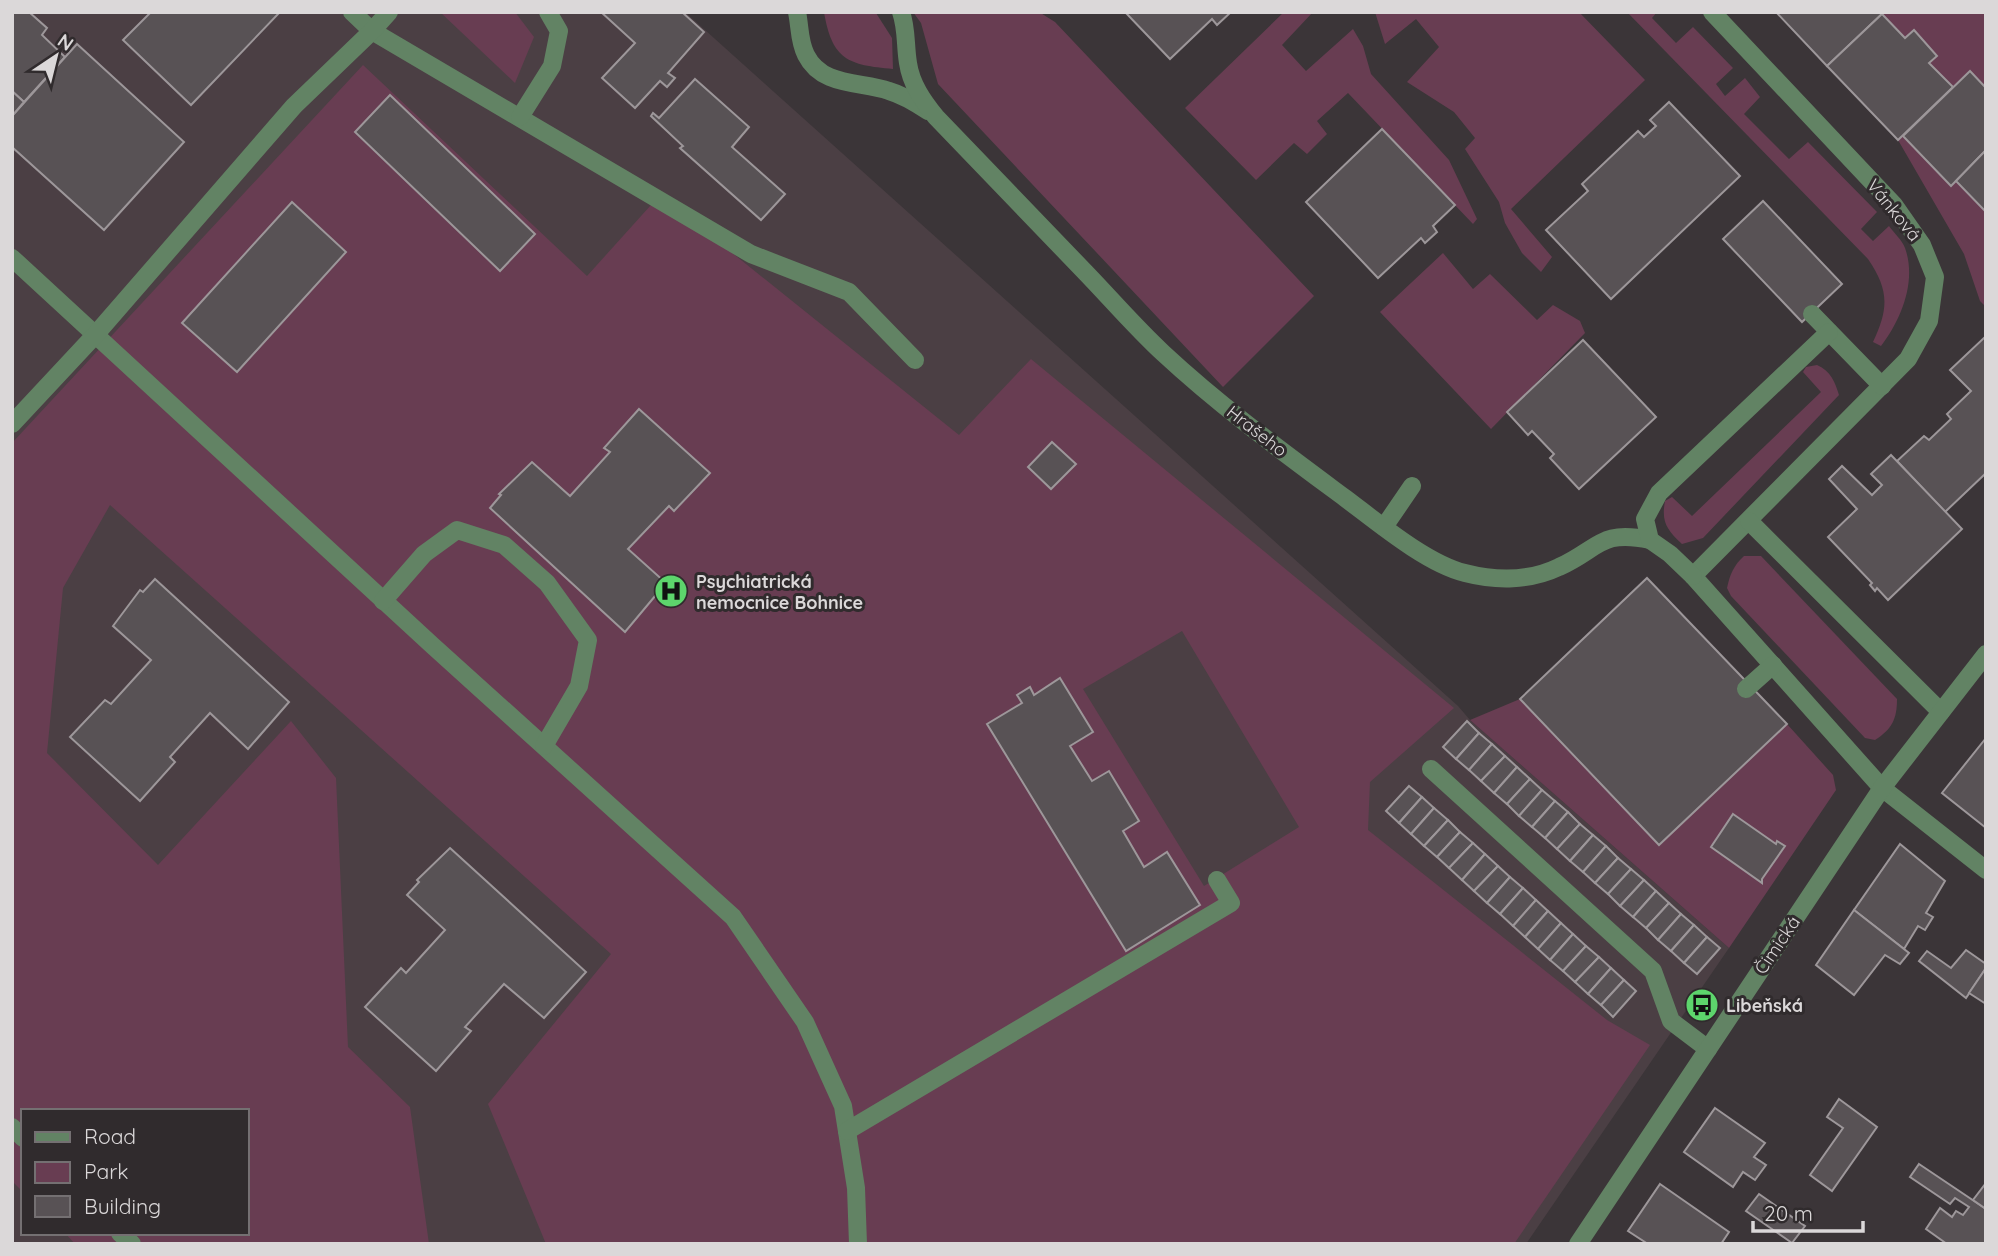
<svg xmlns="http://www.w3.org/2000/svg" width="1998" height="1256" viewBox="0 0 1998 1256" font-family="Quicksand,sans-serif">
<rect width="100%" height="100%" fill="#3b3538"/>
<path fill="#4b3f44" fill-rule="evenodd" d="M12,12h673l773,694 12,14 259,228 -203,296h-1514zM23,1111h224v122h-224z"/>
<g fill="#683d52" fill-rule="evenodd">
<path d="M440,12h75l19,25 -19,46z"/>
<path d="M824,12l52,1 16,25 1,31c-45,-4 -61,-9 -69,-57z"/>
<path d="M913,12h126l16,10 259,274 -91,91 -285,-303 -17,-61z"/>
<path d="M1284,12h29l-31,33 24,26 47,-42 10,17 8,28 78,86 28,59 -4,5 -125,-131 -31,28 10,13 -20,20 -13,-11 -38,37 -71,-72z"/>
<path d="M1375,12h34l2,2 2,-2h166l66,68 -134,129 41,48 -11,15 -19,-19 -17,-30 -6,-21 -34,-53 10,-11 -21,-26 -47,-30 32,-35 -23,-28 -31,25z"/>
<path d="M1627,12h30l-5,6 24,25 17,-16 40,41 -17,16 9,12 20,-18 15,19 -16,17 45,45 19,-17 69,70 -16,17 12,12 16,-15c5,7 13,14 16,22 12,33 -4,72 -24,98l-8,-4c16,-34 16,-52 -5,-83z"/>
<path d="M1883,12h103v76l-16,-16 -17,15 -24,-24 8,-8 -23,-24 -9,7 -23,-24z"/>
<path d="M363,65l224,211 73,-81 299,240 72,-76 423,349 -84,74 -2,48 239,190 43,25 -136,199h-968l-58,-140 123,-150 -501,-449 -47,83 -16,165 111,112 133,-144 45,57 12,269 62,60 19,137h-354l-10,-11h182v-122h-224v81l-11,-11v-738zM390,96l144,138 -35,36 -144,-137zM292,202l54,49 -109,121 -54,-50zM639,409l70,64 -34,38 -6,-5 -41,43 38,35 -41,48 -135,-124 28,-35 2,1 12,-12 38,34 40,-44 -6,-5zM1052,442l24,22 -24,25 -24,-22zM1182,631l117,196 -95,59 -121,-197zM1061,679l32,52 -23,15 22,35 18,-9 29,49 -16,10 21,36 23,-15 33,53 -74,45 -138,-226 34,-21 -5,-8 12,-8 5,8z"/>
<path d="M1903,136l47,49 6,-4 30,31v95l-6,-6 -16,-47 -66,-114z"/>
<path d="M1443,253l30,36 17,-15 47,46 16,-15 27,16 5,12 -94,96 -111,-117z"/>
<path d="M1817,365c14,6 18,17 22,30l-136,143 -21,6c-15,-14 -21,-22 -17,-43l7,-4 20,19 129,-124 -18,-20 3,-5z"/>
<path d="M1744,556h17l136,143c0,20 -5,30 -22,41l-10,-2 -134,-142 -4,-8c3,-14 7,-23 17,-32z"/>
<path d="M1520,699l139,146 128,-121 46,51 3,15 -107,158 -259,-228zM1733,815l43,29 1,-2 8,5 -23,32v3l-51,-35z"/>
</g>
<g fill="#585255" stroke="#9d979a" stroke-width="2">
<path d="M12,12h17l18,16 -5,7 23,22 -41,45 -12,-11z"/>
<path d="M151,12h129l-89,93 -68,-65z"/>
<path d="M601,12h81l22,20 -36,41 7,5 -8,9 -7,-6 -25,27 -33,-30 33,-35z"/>
<path d="M1125,12h106l-14,13 -5,-6 -42,40z"/>
<path d="M1776,12h108l-57,54z"/>
<path d="M1882,14l23,24 9,-8 23,26 -8,7 24,24 -55,53 -71,-74z"/>
<path d="M77,44l107,98 -80,88 -92,-83v-31z"/>
<path d="M1970,71l16,17v62l-35,36 -48,-50z"/>
<path d="M695,79l54,48 -17,20 53,47 -24,26 -81,-72 3,-2 -32,-30 2,-3 6,5z"/>
<path d="M12,91l12,11 -12,14z"/>
<path d="M390,95l145,139 -35,37 -145,-139z"/>
<path d="M1669,102l71,74 -129,123 -65,-69 42,-39 -6,-7 56,-53 6,6 12,-11 -6,-6z"/>
<path d="M1382,129l73,76 -22,21 4,6 -12,11 -4,-5 -43,40 -72,-76z"/>
<path d="M1986,150v62l-30,-31z"/>
<path d="M1763,201l79,83 -40,38 -79,-83z"/>
<path d="M292,202l54,50 -109,120 -55,-49z"/>
<path d="M1986,336v137l-41,39 -48,-51 27,-25 5,4 22,-21 -4,-5 24,-23 -21,-21z"/>
<path d="M1583,340l73,77 -77,72 -29,-31 4,-4 -22,-23 -4,4 -21,-23z"/>
<path d="M639,409l71,64 -36,38 -5,-5 -41,43 38,34 -41,49 -135,-124 11,-13 -2,-1 33,-32 38,34 40,-44 -6,-4z"/>
<path d="M1052,442l24,22 -25,25 -23,-22z"/>
<path d="M1891,455l71,74 -74,71 -11,-12 -2,3 -5,-6 2,-2 -44,-46 29,-28 -28,-30 13,-13 30,29 10,-10 -11,-11z"/>
<path d="M1647,578l140,146 -128,121 -139,-146z"/>
<path d="M155,579l134,123 -41,47 -38,-36 -40,44 5,5 -35,39 -70,-64 35,-37 6,4 40,-44 -38,-34 27,-36 3,2z"/>
<path d="M1060,678l33,54 -23,14 22,35 17,-10 30,50 -16,10 21,36 23,-15 33,53 -74,46 -139,-227 35,-21 -5,-8 13,-8 4,8z"/>
<path d="M1467,721l12,12 -23,26 -13,-12z"/>
<path d="M1479,733l13,11 -23,26 -13,-11z"/>
<path d="M1986,738v90l-44,-35z"/>
<path d="M1492,744l13,12 -24,25 -12,-11z"/>
<path d="M1505,756l12,11 -23,26 -13,-12z"/>
<path d="M1517,767l13,12 -23,25 -13,-11z"/>
<path d="M1530,779l12,11 -23,26 -12,-12z"/>
<path d="M1409,786l13,11 -23,26 -13,-12z"/>
<path d="M1542,790l13,11 -23,26 -13,-11z"/>
<path d="M1422,797l12,11 -23,26 -12,-11z"/>
<path d="M1555,801l13,11 -23,26 -13,-11z"/>
<path d="M1434,808l14,12 -24,26 -13,-12z"/>
<path d="M1568,812l12,12 -23,25 -12,-11z"/>
<path d="M1733,814l43,30 1,-3 8,5 -23,33v4l-51,-36z"/>
<path d="M1448,820l12,12 -23,25 -13,-11z"/>
<path d="M1580,824l13,11 -23,26 -13,-12z"/>
<path d="M1460,832l13,11 -24,25 -12,-11z"/>
<path d="M1593,835l13,11 -23,26 -13,-11z"/>
<path d="M1473,843l12,11 -23,26 -13,-12z"/>
<path d="M1900,844l45,37 -19,32 7,4 -8,13 -7,-4 -14,23 -50,-39z"/>
<path d="M1606,846l12,12 -23,25 -12,-11z"/>
<path d="M450,848l136,124 -42,46 -40,-34 -39,43 6,4 -35,40 -71,-64 36,-39 5,5 39,-43 -38,-35 12,-13 -2,-2z"/>
<path d="M1485,854l13,12 -24,25 -12,-11z"/>
<path d="M1618,858l13,11 -23,25 -13,-11z"/>
<path d="M1498,866l12,11 -23,26 -13,-12z"/>
<path d="M1631,869l13,11 -24,26 -12,-12z"/>
<path d="M1510,877l13,11 -23,26 -13,-11z"/>
<path d="M1644,880l12,11 -23,26 -13,-11z"/>
<path d="M1523,888l13,12 -23,26 -13,-12z"/>
<path d="M1656,891l13,12 -23,25 -13,-11z"/>
<path d="M1536,900l12,11 -23,26 -12,-11z"/>
<path d="M1669,903l12,11 -23,26 -12,-12z"/>
<path d="M1854,910l55,43 -9,11 -15,-9 -31,40 -38,-30z"/>
<path d="M1548,911l13,12 -23,26 -13,-12z"/>
<path d="M1681,914l13,11 -23,26 -13,-11z"/>
<path d="M1561,923l12,11 -23,26 -12,-11z"/>
<path d="M1694,925l13,12 -23,26 -13,-12z"/>
<path d="M1573,934l13,12 -23,25 -13,-11z"/>
<path d="M1707,937l13,11 -23,26 -13,-11z"/>
<path d="M1586,946l13,11 -24,25 -12,-11z"/>
<path d="M1966,950l20,14v4l-20,30 -47,-37 8,-10 24,17z"/>
<path d="M1599,957l12,11 -23,26 -13,-12z"/>
<path d="M1611,968l13,12 -23,25 -13,-11z"/>
<path d="M1986,968v36l-17,-11z"/>
<path d="M1624,980l12,11 -23,26 -12,-12z"/>
<path d="M1839,1099l38,28 -45,64 -22,-16 33,-47 -16,-11z"/>
<path d="M1715,1108l50,35 -11,14 12,8 -11,15 -12,-8 -10,15 -49,-35z"/>
<path d="M1919,1164l67,45v35h-39l-21,-15 14,-21 12,9 4,-6 7,4 6,-8 -14,-9 -5,6 -40,-27z"/>
<path d="M1986,1183v26l-13,-9z"/>
<path d="M1660,1184l69,48 -8,12h-73l-20,-13z"/>
<path d="M1759,1194l46,32 -13,17 -46,-32z"/>
</g>
<g fill="none" stroke-linecap="round" stroke-linejoin="round">
<g stroke="#628364" stroke-width="18">
<path d="M352,12l20,19 379,223 98,38 66,68"/>
<path d="M797,12c3,14 2,30 9,43 16,32 54,26 83,36 14,4 27,12 39,20"/>
<path d="M901,12c6,17 4,33 7,51 3,21 15,38 28,54 50,52 100,104 150,156 26,27 50,55 77,80 57,53 120,99 182,145 32,24 82,66 120,75 31,8 65,8 94,-6 40,-18 41,-38 91,-27"/>
<path d="M1712,12l182,193 28,40 13,32 -6,44 -21,38 -215,217 189,212 104,82"/>
<path d="M520,117l32,-51 7,-35 -11,-19"/>
<path d="M12,258l421,388 300,271 72,105 38,84 13,82 2,56"/>
<path d="M1812,314l70,72"/>
<path d="M12,424l84,-90 198,-228 78,-75 17,-19"/>
<path d="M1749,521l192,191"/>
<path d="M1384,527l28,-41"/>
<path d="M1693,576l-23,-22 -20,-14 -5,-21 14,-26 170,-161"/>
<path d="M383,601l41,-47 33,-24 47,15 43,38 41,57 -9,46 -35,60"/>
<path d="M1746,689l27,-24"/>
<path d="M1431,769l222,202 18,50 37,28"/>
<path d="M12,1127l11,11"/>
<path d="M847,1131l384,-228 -14,-23"/>
<path d="M120,1233l12,11"/>
<path d="M1578,1244l304,-456 104,-134"/>
</g>
</g>
<defs>
<symbol id="hospital-disc" viewBox="-11 -11 22 22"><circle r="9.5" fill="#5dd56c" stroke="#302b2d"/><path d="M-5-5h3v3.5h4V-5h3V5h-3V1.5h-4V5h-3Z" fill="#111"/></symbol>
<symbol id="bus-disc" viewBox="-11 -11 22 22"><circle r="9.5" fill="#5dd56c" stroke="#302b2d"/><path d="M-5-6H5V4H4V6H2V4H-2V6H-4V4H-5ZM-3.5-4V0h7V-4ZM-3.5 1.2v1.5H-2V1.2ZM2 1.2v1.5H3.5V1.2Z" fill="#111"/></symbol>
</defs>
<g fill-rule="evenodd">
<use href="#hospital-disc" x="652" y="572" width="38" height="38"/>
<use href="#bus-disc" x="1683" y="986" width="38" height="38"/>
</g>
<g text-anchor="middle" dominant-baseline="central" stroke-width="6" stroke-linejoin="round" paint-order="stroke">
<g font-size="18" fill="#dbd8d9" stroke="#302b2d">
<text transform="translate(1894 210) rotate(51)">Vánková</text>
<text transform="translate(1257 431) rotate(38)">Hrašeho</text>
<text transform="translate(1777 945) rotate(-56)">Čimická</text>
</g>
<g font-size="18" font-weight="bold" fill="#dbd8d9" stroke="#302b2d" text-anchor="start">
<text x="696" y="581">Psychiatrická<tspan x="696" dy="21">nemocnice Bohnice</tspan></text>
<text x="1726" y="1005">Libeňská</text>
</g>
</g>
<rect width="1998" height="1256" fill="none" stroke="#dbd8d9" stroke-width="28"/>
<rect x="21" y="1109" width="228" height="126" fill="#302b2d" stroke="#747072" stroke-width="2"/>
<rect x="35" y="1132" width="35" height="10" fill="#628364" stroke="#747072" stroke-width="2"/>
<text x="84" y="1144" font-size="21" fill="#dbd8d9">Road</text>
<rect x="35" y="1162" width="35" height="21" fill="#683d52" stroke="#747072" stroke-width="2"/>
<text x="84" y="1179" font-size="21" fill="#dbd8d9">Park</text>
<rect x="35" y="1196" width="35" height="21" fill="#585255" stroke="#747072" stroke-width="2"/>
<text x="84" y="1214" font-size="21" fill="#dbd8d9">Building</text>
<g transform="translate(56 56) rotate(35)" stroke="#302b2d" stroke-width="5" paint-order="stroke">
<path d="M0-5L12 26L0 18L-12 26Z" fill="#dbd8d9"/>
<text y="-10" font-size="19" font-weight="bold" text-anchor="middle" fill="#dbd8d9">N</text>
</g>
<path d="M1753 1221v10h110v-10" fill="none" stroke="#dbd8d9" stroke-width="3.5"/>
<text x="1764" y="1221" font-size="21" fill="#dbd8d9" stroke="#302b2d" stroke-width="5" paint-order="stroke">20 m</text>
</svg>
